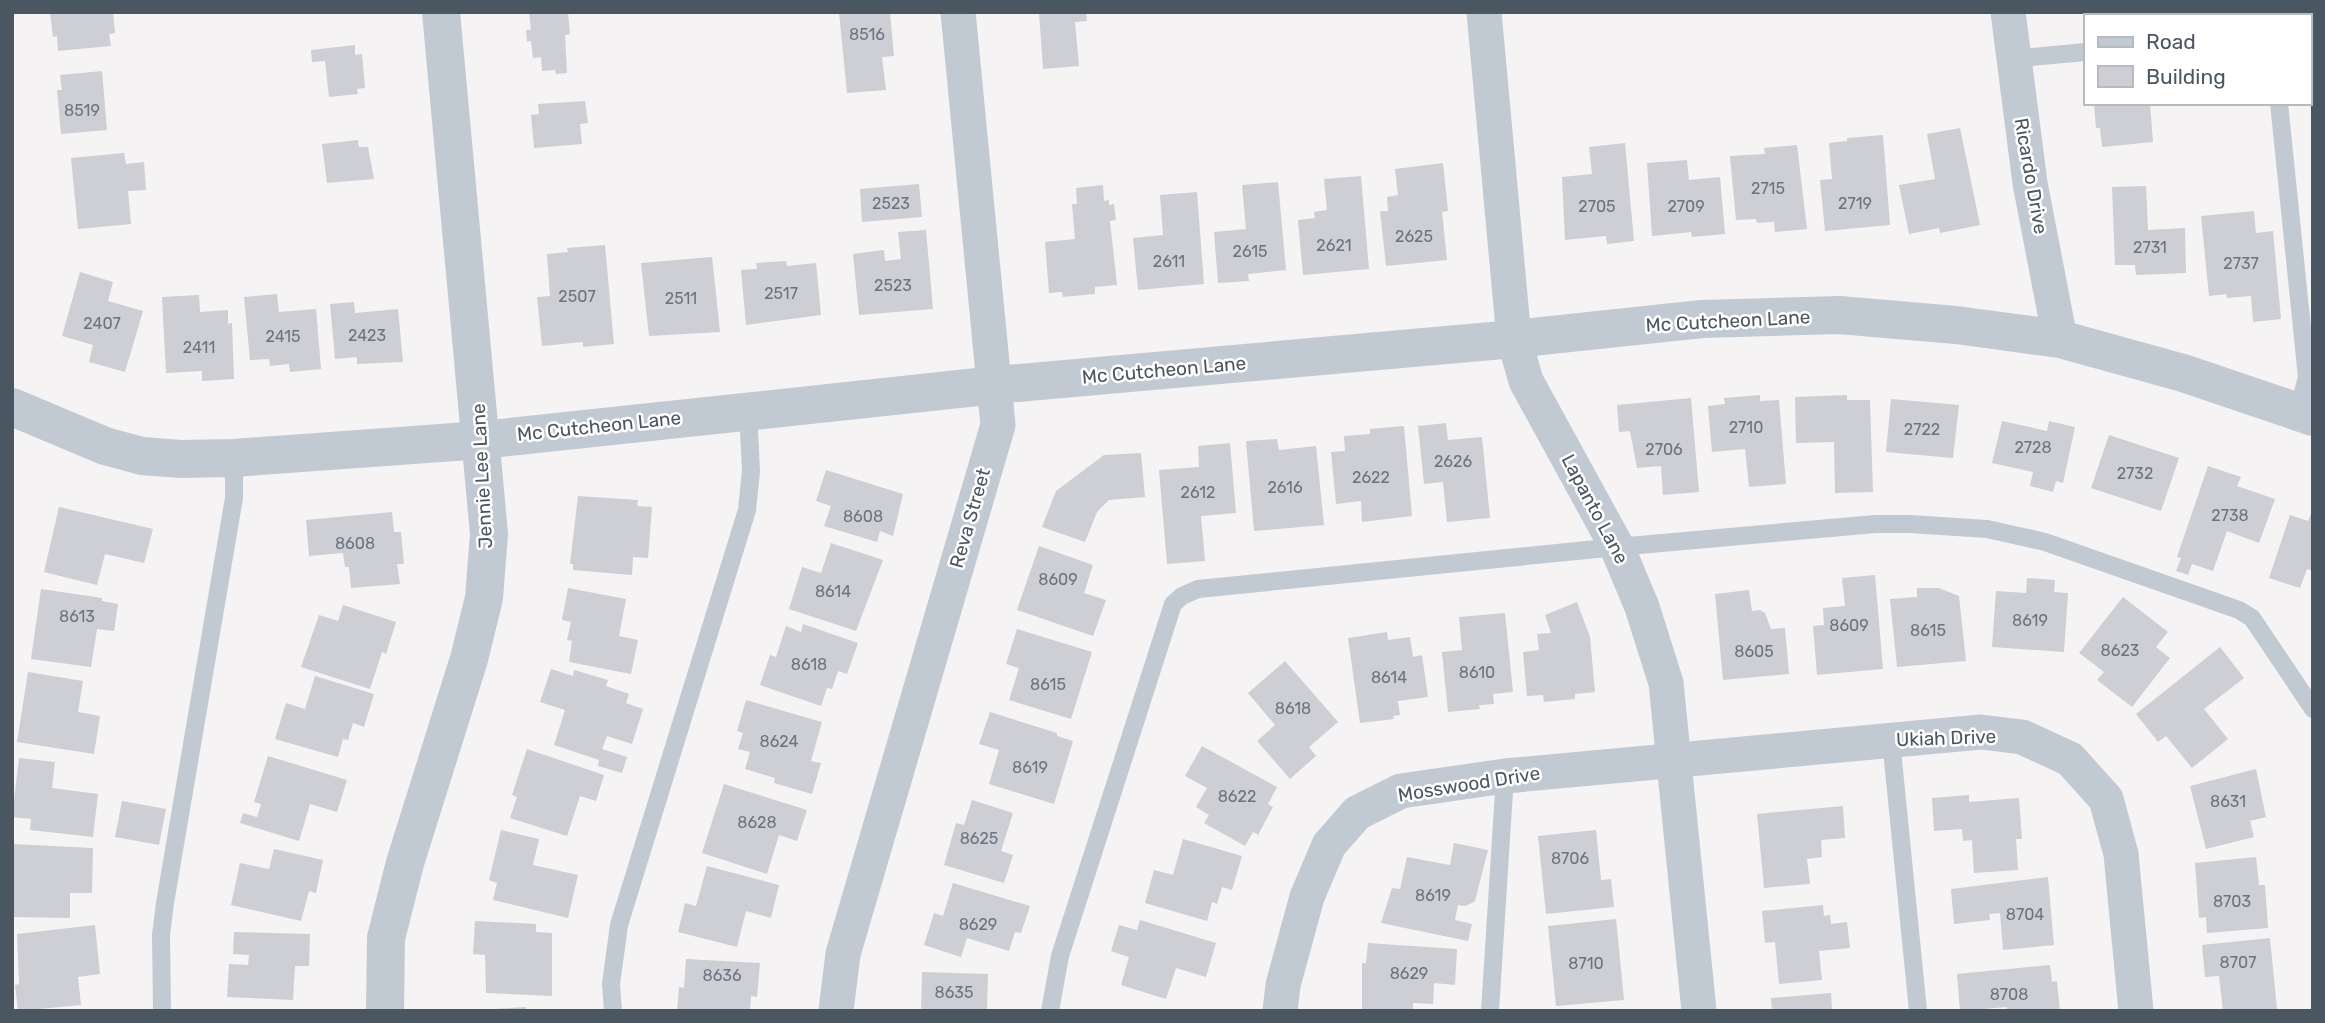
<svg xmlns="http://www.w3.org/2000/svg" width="2325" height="1023" viewBox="0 0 2325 1023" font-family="Rubik,sans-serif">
<rect width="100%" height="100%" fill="#f5f3f3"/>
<g fill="#cdcfd5">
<path d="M50,12h63l2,21 -6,1 2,12 -53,5 -1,-15 -4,1z"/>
<path d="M568,12l2,22 -5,1 2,38 -11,1 -1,-4 -13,1 -1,-14 -8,1 -2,-17 -4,1 -1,-12h5l-2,-17z"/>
<path d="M839,12h51l4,44 -12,1 4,33 -39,3z"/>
<path d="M1039,12h47l1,9 -12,1 4,44 -36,3z"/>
<rect x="2085" y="12" width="52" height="4"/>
<path d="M355,45v10l7,-1 3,34 -8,1 1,5 -29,3 -4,-36 -13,1 -1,-12z"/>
<path d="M102,71l5,59 -46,4 -4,-44h5l-2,-15z"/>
<path d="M585,101l3,22 -8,1 2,20 -48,4 -3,-33 8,-1 -1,-10z"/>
<path d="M2094,103h56l3,39 -51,5 -2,-19h-4z"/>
<path d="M1960,128l20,97 -40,8 -1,-5 -30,6 -10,-49 36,-6 -8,-45z"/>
<path d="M1883,135l7,90 -65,6 -5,-51 12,-1 -3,-36 18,-2v-3z"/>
<path d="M358,140l1,7h9l6,32 -47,4 -5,-39z"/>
<path d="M1625,143l9,98 -27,3 -1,-8 -41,4 -3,-63 30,-3 -3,-27z"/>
<path d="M1797,145l10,84 -32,3 -1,-10 -17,1 -1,-4 -20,1 -6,-64 35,-2 -1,-6z"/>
<path d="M124,153l2,11 18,-2 2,28 -18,1 3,33 -53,5 -7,-71z"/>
<path d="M1687,160l2,20 31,-3 5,57 -33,3 -1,-5 -39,4 -5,-73z"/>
<path d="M1443,163l5,48 -6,1 5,48 -61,6 -6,-55h8l-1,-14 11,-2 -3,-26z"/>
<path d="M1361,176l8,93 -66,6 -5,-55 17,-2 -1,-6 13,-2 -3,-31z"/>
<path d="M1278,182l8,88 -38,4 1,7 -31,2 -4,-51 32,-3 -4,-44z"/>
<path d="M919,184l3,33 -60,5 -2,-33z"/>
<path d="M1103,185l1,16 5,-1v5l5,-1 2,16 -6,1 7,64 -22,2v7l-32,3 -1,-5 -13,1 -4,-51 30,-3 -3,-35h5l-1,-16z"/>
<path d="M2146,186l2,44 37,-2 1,45 -50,2 -1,-10h-20l-3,-78z"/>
<path d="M1197,192l7,92 -66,6 -5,-52 30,-3 -3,-40z"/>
<path d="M2254,211l2,22 17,-2 8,88 -28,3 -2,-26 -24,2 -1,-4 -17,2 -8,-80z"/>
<path d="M926,230l7,79 -74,6 -6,-61 31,-4 1,11 16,-2 -3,-27z"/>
<path d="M605,245l9,99 -31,3v-5l-41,4 -5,-49 13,-1 -3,-42 21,-2 -1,-4z"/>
<path d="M712,257l8,75 -71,4 -8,-73z"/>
<path d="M786,261l1,5 29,-3 5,52 -75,10 -5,-55 16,-1 -1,-6z"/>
<path d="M80,272l33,10 -5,19 35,10 -18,61 -36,-10 4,-17 -31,-9z"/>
<path d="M277,294l2,18 37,-3 5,60 -31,3 -1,-8 -19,2 -1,-7 -19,1 -6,-63z"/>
<path d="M199,295l1,17 28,-2v14l4,-1 2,56 -32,2v-10l-36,2 -4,-76z"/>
<path d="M354,302l1,11 43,-4 5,53 -46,2v-7l-22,2 -5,-55z"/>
<path d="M1760,395v6l19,-1 7,84 -37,3 -4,-38 -33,3 -4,-46 17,-2 -1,-6z"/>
<path d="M1847,395v5h23l3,92 -38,1 -1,-51 -38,1 -1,-46z"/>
<path d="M1691,398l8,94 -36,3 -2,-29 -24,2 -7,-37 -11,1 -2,-27z"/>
<path d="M1891,399l68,6 -6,53 -67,-6z"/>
<path d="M2002,421l45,10 2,-10 26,6 -12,56 -7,-2 -3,11 -23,-6 3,-14 -41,-9z"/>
<path d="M1446,423l2,17 34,-3 8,81 -43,4 -4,-40 -19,2 -6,-58z"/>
<path d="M1404,426l8,90 -50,6 -1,-21 -25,3 -5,-52 14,-1 -1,-15 26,-2v-5z"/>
<path d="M2109,435l70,23 -18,53 -70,-23z"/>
<path d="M1277,439l2,11 37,-4 8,79 -70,6 -8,-90z"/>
<path d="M1230,443l6,70 -35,3 4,45 -38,3 -8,-94 40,-3 -1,-21z"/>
<path d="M1141,453l4,44 -36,3 -12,12 -12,30 -43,-15 14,-36 48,-36z"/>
<path d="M2208,466l33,11 -4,9 38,13 -16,44 -32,-12 -14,40 -21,-7 -4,11 -12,-4 5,-13 -4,-1z"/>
<path d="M826,470l77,24 -10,42 -13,-5 -3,11 -53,-16 7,-20 -15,-5z"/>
<path d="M578,496l60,4 -1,6 15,1 -4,51 -15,-1 -1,18 -59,-5v-6h-3z"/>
<path d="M59,507l94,22 -9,34 -39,-9 -8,31 -53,-13z"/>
<path d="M2313,509v62l-6,-2 -7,19 -31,-10 21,-63 18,6z"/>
<path d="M392,512l2,20h7l3,32h-7l3,20 -49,4 -2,-21h-4l-2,-14 -34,3 -3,-36z"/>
<path d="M831,543l52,17 -27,71 -67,-22 13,-42 19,6z"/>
<path d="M1039,546l54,19 -9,28 22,7 -13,36 -76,-26z"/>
<path d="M1875,575l8,94 -66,6 -4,-49 11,-1 -1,-17 22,-2 -3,-28z"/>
<path d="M2027,578l28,2 -1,12 14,1 -4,59 -72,-5 4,-56 30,2z"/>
<path d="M568,588l58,11 -7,37 19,4 -7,34 -62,-12 3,-21 -5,-1 4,-18 -9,-2z"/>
<path d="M1917,588h22l20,8 7,65 -69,6 -7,-68 27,-2z"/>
<path d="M41,589l61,9v3l16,3 -4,27 -17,-2 -6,38 -60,-8z"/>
<path d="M1749,590l3,21 8,-1 5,3 6,16 14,-1 4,46 -66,6 -8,-86z"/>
<path d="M2123,597l45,35 -12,15 14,11 -38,49 -35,-27 7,-8 -25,-19z"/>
<path d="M1577,602l13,35 5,55 -20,2v5l-31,3 -1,-7 -16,1 -4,-44 16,-2 -2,-16 14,-1 -6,-18z"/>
<path d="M343,605l53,17 -10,32 -4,-2 -12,37 -69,-22 18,-52 19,6z"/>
<path d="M1505,613l8,79 -20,2 1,10 -15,1 1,4 -32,3 -6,-60 20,-2 -3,-33z"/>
<path d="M803,624l55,19 -11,31 -9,-3 -6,18 -5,-1 -6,18 -61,-21 10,-30 6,2 10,-31 15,6z"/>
<path d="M1017,629l75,23 -21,67 -62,-19 10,-32 -13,-4z"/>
<path d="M1387,632l1,8 22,-3 3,20 9,-2 6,42 -30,4 2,14 -7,1 1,3 -34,4 -12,-85z"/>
<path d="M2220,647l24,31 -40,31 24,30 -36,29 -26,-32 -8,6 -22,-28z"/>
<path d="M1285,661l53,61 -29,25 7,9 -26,23 -33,-38 18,-16 -27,-32z"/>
<path d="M551,669l22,7 1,-6 34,10 -2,6 23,8 -3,9 17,6 -11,35 -25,-8 -5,13 25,8 -5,16 -24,-7 1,-6 -45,-15 11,-35 -25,-8z"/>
<path d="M28,672l55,9 -5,31 22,4 -6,38 -77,-12z"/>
<path d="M315,676l59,18 -10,33 -11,-4 -5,17 -5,-1 -5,18 -63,-18 11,-36 19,6z"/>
<path d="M746,700l76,22 -11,39 10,2 -9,31 -38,-11 1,-5 -30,-9 5,-17 -12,-3 5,-16 -6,-2z"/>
<path d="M990,712l67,21v3l16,5 -19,63 -65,-20 10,-34 -20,-6z"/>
<path d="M1202,746l75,41 -9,17 5,3 -15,28 -5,-3 -8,14 -41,-23 5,-8 -13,-8 11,-19 -22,-12z"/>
<path d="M527,749l77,26 -8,26 -16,-5 -13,40 -57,-18 7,-21 -5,-2z"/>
<path d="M268,756l79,24 -10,32 -27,-8 -11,37 -59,-18 3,-10 14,4 4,-13 -7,-2z"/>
<path d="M19,758l36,4 -3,26 46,6 -5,43 -63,-7 1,-11 -19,-2z"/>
<path d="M2256,769l10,48 -16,4 4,16 -48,12 -16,-63z"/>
<path d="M724,784l83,26 -10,31 -18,-6 -12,39 -65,-21z"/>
<path d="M1969,795v7l50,-4 3,41h-6l2,31 -44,3 -2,-33 -9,1 -1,-12 -28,2 -2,-33z"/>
<path d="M972,800l41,13 -12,38 12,4 -9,28 -60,-18 12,-42 8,2z"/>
<path d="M122,801l44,8 -7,36 -44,-8z"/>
<path d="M1843,806l2,32 -24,2 1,17 -15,2 3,25 -46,4 -7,-74z"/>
<path d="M501,830l38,9 -6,26 45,10 -10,43 -75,-18 4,-17 -8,-3z"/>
<path d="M1596,830l5,50 10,-1 3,28 -68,7 -8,-78z"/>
<path d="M1183,839l59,17 -10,34 -10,-3 -5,17 -5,-2 -5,19 -62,-18 9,-33 19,5z"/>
<path d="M1454,843l34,7 -13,51 -9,5 -8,-1 -3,15 17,4 -4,17 -87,-18 11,-35 8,1 7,-32 43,8z"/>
<path d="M12,844l81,4 -1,45h-22v25l-58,-1z"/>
<path d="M274,849l49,11 -7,33 -7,-2 -8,30 -70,-16 9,-42 29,6z"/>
<path d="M2256,857l3,28h6l3,43 -61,5 -1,-16 -7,1 -4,-55z"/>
<path d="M707,866l72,19 -8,33 -25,-7 -9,36 -59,-15 7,-29 11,3z"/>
<path d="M2048,877l6,68 -51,5 -3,-37 -11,1 1,6 -36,4 -3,-35z"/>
<path d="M953,883l77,23 -9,27 -6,-1 -6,19 -42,-13 -6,19 -37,-12 10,-32 9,3z"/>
<path d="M1823,905l1,11 6,-1 1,9 16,-2 3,26 -31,3 3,29 -43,4 -4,-42 -10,1 -3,-32z"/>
<path d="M1616,919l8,81 -68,6 -8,-80z"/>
<path d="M1140,920l76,23 -10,34 -30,-9 -10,31 -45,-14 8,-28 -18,-6 8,-26 18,5z"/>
<path d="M475,921l61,3v8l16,1v63l-66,-3 -1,-38 -12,-1z"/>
<path d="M95,925l5,49 -22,3 3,28 -63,6 -3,-26 4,-1 -2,-50z"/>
<path d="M234,932l76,2 -1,32h-14l-2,34 -66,-3 2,-33 19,1 1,-10 -16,-1z"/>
<path d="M2270,938l7,71 -54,2 -4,-35 -14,1 -3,-32z"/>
<path d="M1368,943l89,6 -2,36 -21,-2 -1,21 -20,-1v8h-51v-48h4z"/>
<path d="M686,959l74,4 -3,34 -6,-1 -1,15h-73l2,-24 5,1z"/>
<path d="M2050,965l2,17 5,-1 3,30h-53v-4l-47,4 -3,-37z"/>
<path d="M922,972l66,2 -1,37h-66z"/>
<path d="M1831,993l1,18h-60l-1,-13z"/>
<path d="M526,1007v4h-33v-2z"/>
</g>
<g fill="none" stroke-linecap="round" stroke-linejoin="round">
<g stroke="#c1cad2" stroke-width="18">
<path d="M2309,31l4,-1"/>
<path d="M2012,59l73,-7"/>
<path d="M2279,103l28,274 -9,34"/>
<path d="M1891,740l27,271"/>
<path d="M162,1011l-1,-76 4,-32 69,-405v-40"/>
<path d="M613,1011l-2,-27 8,-59 128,-415 4,-39 -3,-62"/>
<path d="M1050,1011l10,-55 113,-352 9,-8 16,-7 419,-42 258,-23h35l77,5 58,13 194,68 13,8 61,91"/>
<path d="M1490,1011l15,-235"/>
</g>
<g stroke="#c1cad2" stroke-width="35">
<path d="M1484,12l30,327 12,42 91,166 25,60 24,76 33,328"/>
<path d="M2008,12l22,171 30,156"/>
<path d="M836,1011l7,-57 155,-529 -40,-413"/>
<path d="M1280,1011l3,-26 24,-88 22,-52 28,-32 44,-22 104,-15 476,-44 41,5 48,22 36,40 15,55 15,157"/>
</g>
<g stroke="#c1cad2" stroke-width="38">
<path d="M12,407l93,39 37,10 39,3 53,-1 248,-18 514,-55 518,-46 188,-20 137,-4 117,10 104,14 123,34 130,44"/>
<path d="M385,1011l1,-73 19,-75 64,-204 15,-61 5,-64 -48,-522"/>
</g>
</g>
<g text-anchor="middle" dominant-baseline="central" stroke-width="5" stroke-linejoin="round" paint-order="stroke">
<g font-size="16" fill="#6b747e">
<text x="867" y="34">8516</text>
<text x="82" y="110">8519</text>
<text x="1768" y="188">2715</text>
<text x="891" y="203">2523</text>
<text x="1855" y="203">2719</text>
<text x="1597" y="206">2705</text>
<text x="1686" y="206">2709</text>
<text x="1414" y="236">2625</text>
<text x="1334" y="245">2621</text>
<text x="2150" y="247">2731</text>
<text x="1250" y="251">2615</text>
<text x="1169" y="261">2611</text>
<text x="2241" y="263">2737</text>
<text x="893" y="285">2523</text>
<text x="781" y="293">2517</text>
<text x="577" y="296">2507</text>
<text x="681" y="298">2511</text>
<text x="102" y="323">2407</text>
<text x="367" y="335">2423</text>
<text x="283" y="336">2415</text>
<text x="199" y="347">2411</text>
<text x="1746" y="427">2710</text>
<text x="1922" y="429">2722</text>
<text x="2033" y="447">2728</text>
<text x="1664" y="449">2706</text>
<text x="1453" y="461">2626</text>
<text x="2135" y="473">2732</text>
<text x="1371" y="477">2622</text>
<text x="1285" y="487">2616</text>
<text x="1198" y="492">2612</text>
<text x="2230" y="515">2738</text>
<text x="863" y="516">8608</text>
<text x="355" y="543">8608</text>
<text x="1058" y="579">8609</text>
<text x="833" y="591">8614</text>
<text x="77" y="616">8613</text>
<text x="2030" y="620">8619</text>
<text x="1849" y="625">8609</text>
<text x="1928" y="630">8615</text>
<text x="2120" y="650">8623</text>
<text x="1754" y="651">8605</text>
<text x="809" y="664">8618</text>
<text x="1477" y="672">8610</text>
<text x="1389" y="677">8614</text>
<text x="1048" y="684">8615</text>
<text x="1293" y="708">8618</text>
<text x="779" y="741">8624</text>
<text x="1030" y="767">8619</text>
<text x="1237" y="796">8622</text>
<text x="2228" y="801">8631</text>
<text x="757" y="822">8628</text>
<text x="979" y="838">8625</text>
<text x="1570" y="858">8706</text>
<text x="1433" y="895">8619</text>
<text x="2232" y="901">8703</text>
<text x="2025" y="914">8704</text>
<text x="978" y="924">8629</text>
<text x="2238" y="962">8707</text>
<text x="1586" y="963">8710</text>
<text x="1409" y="973">8629</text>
<text x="722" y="975">8636</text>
<text x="954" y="992">8635</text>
<text x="2009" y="994">8708</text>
</g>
<g font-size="19" fill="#4a5661" stroke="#fff">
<text transform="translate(2031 176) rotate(80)">Ricardo Drive</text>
<text transform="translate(1728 321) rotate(-3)">Mc Cutcheon Lane</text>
<text transform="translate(1164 370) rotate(-5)">Mc Cutcheon Lane</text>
<text transform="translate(599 426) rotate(-6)">Mc Cutcheon Lane</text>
<text transform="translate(482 476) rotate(-93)">Jennie Lee Lane</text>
<text transform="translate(1595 509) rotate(62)">Lapanto Lane</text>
<text transform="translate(970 518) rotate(-74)">Reva Street</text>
<text transform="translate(1946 738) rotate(-2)">Ukiah Drive</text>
<text transform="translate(1469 784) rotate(-9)">Mosswood Drive</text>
</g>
</g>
<rect width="2325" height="1023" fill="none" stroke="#4a5661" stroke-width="28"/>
<rect x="2084" y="14" width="228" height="91" fill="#ffffff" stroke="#b7bbc0" stroke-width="2"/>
<rect x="2098" y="37" width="35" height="10" fill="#c1cad2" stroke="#b7bbc0" stroke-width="2"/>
<text x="2146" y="49" font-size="21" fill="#4a5661">Road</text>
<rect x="2098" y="66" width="35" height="21" fill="#cdcfd5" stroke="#b7bbc0" stroke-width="2"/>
<text x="2146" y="84" font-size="21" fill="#4a5661">Building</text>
</svg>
